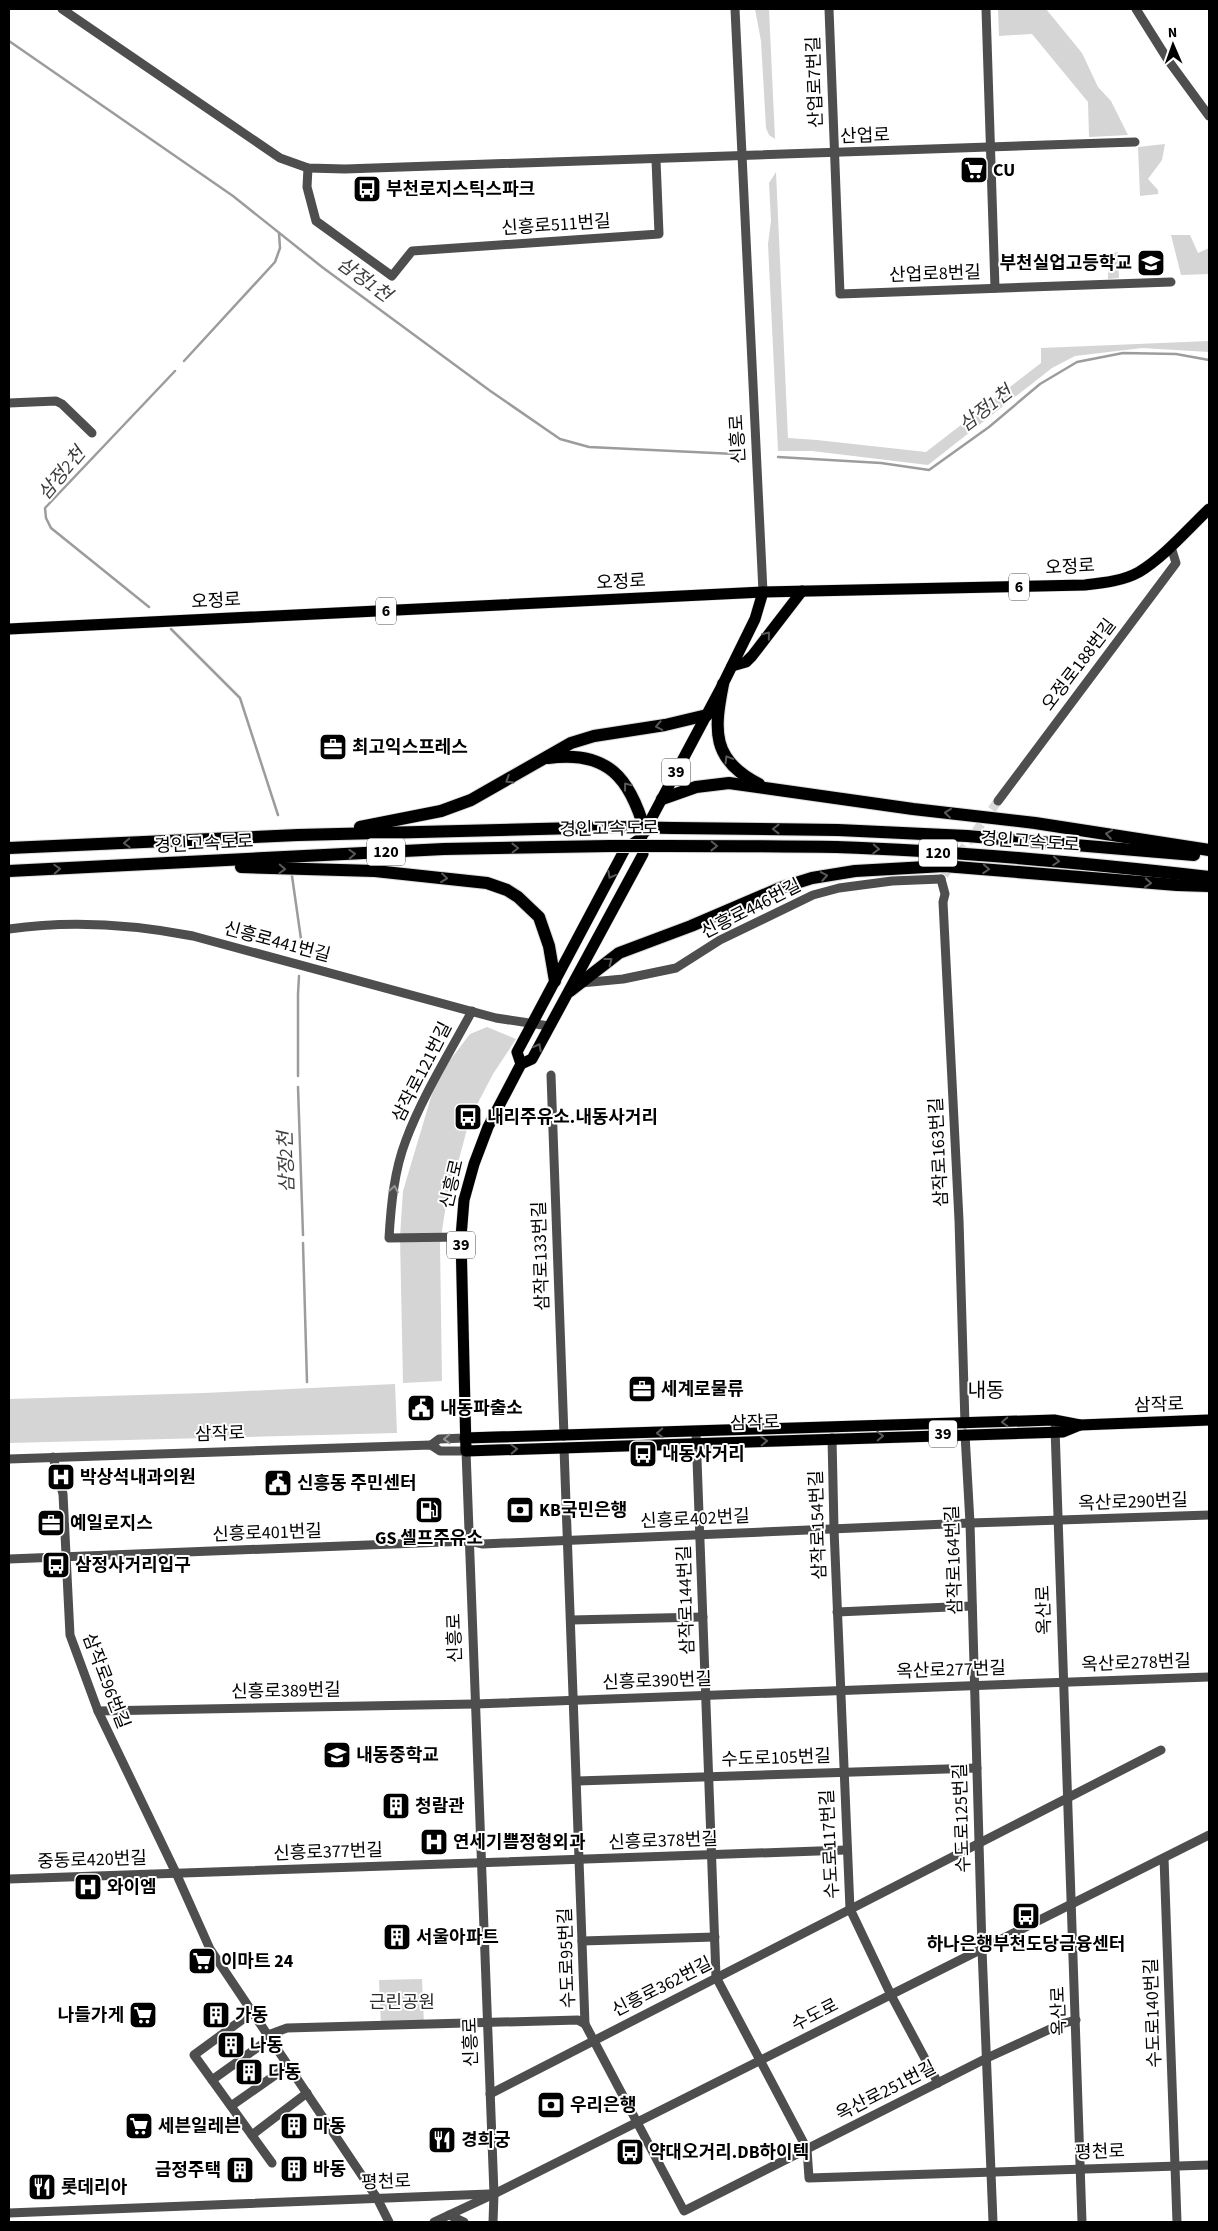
<svg xmlns="http://www.w3.org/2000/svg" width="1218" height="2231" viewBox="0 0 1218 2231" font-family="'Source Sans 3','Noto Sans KR',sans-serif">
<rect width="100%" height="100%" fill="#fff"/>
<g fill="#d5d5d5">
<path d="M755,9h14l6,130 -6,-4 -3,-7 -5,-87z"/>
<path d="M998,9h48l36,44 16,34 13,14 17,34 -39,2 -1,-35 -56,-68 -33,2z"/>
<path d="M1165,144l-3,16 -14,19 10,11v4l-18,2 -2,-49z"/>
<path d="M776,172l12,266 29,2 109,12 115,-89v-15l168,-7v11l-67,-4 -67,8 -23,12 -124,97 -116,-14h-34l-10,-207 3,-23 -2,-38z"/>
<path d="M1171,235h19l8,18 11,-5v26l-28,1z"/>
<path d="M1118,252l1,26 -11,1v-25z"/>
<path d="M487,1027l29,12 -23,35 -23,44 -25,93 -5,33 2,137 -39,2 -3,-146 3,-46 34,-114 33,-43z"/>
<path d="M395,1384l2,49 -388,10v-44l195,-6z"/>
<path d="M422,1979l2,46 -43,1 -2,-46z"/>
</g>
<g fill="none" stroke-linecap="round" stroke-linejoin="round">
<g stroke="#9c9c9c" stroke-width="2.5">
<path d="M9,41l224,155 89,71 167,123 71,49 29,8 146,7"/>
<path d="M184,361l91,-99 5,-14 -1,-15"/>
<path d="M778,457l103,6 48,7 60,-43 51,-43 37,-22 46,-9 53,1 33,6"/>
<path d="M149,607l-98,-79 -5,-10 -1,-10 130,-137"/>
<path d="M171,629l69,69 38,117"/>
<path d="M292,876l11,77"/>
<path d="M298,1076v-82l1,-18"/>
<path d="M298,1087l5,148"/>
<path d="M303,1243l4,139"/>
</g>
<path stroke="#d9d9d9" stroke-width="9" stroke-dasharray="9 4.5" stroke-linecap="butt" d="M944,875l54,-74"/>
<defs>
<g id="major">
<path d="M9,629l754,-37 322,-7c18,-2 38,-4 54,-13 25,-15 49,-43 70,-63"/>
<path d="M732,666l14,-4 6,-6 50,-65"/>
<path d="M641,838l2,16 -111,205 -11,5 -33,63 -14,37 -10,36 -3,37 5,214 597,-19 17,-7"/>
<path d="M521,1064l-4,-12 15,-28 93,-175 16,-11 82,-154 32,-65 8,-27"/>
<path d="M465,1438l589,-18 26,5 129,-5"/>
</g>
<g id="highway">
<path d="M723,684c-9,46 -12,76 36,100"/>
<path d="M548,758c60,-8 82,20 97,73"/>
<path d="M662,799l34,-12 33,-4 184,26 122,14 174,27"/>
<path d="M360,827l81,-16 30,-11 100,-57 23,-7 71,-11 42,-10"/>
<path d="M673,828l165,2 129,6 227,19"/>
<path d="M665,846c57,0 114,0 171,1 124,4 249,16 373,30"/>
<path d="M9,848l289,-13 321,-8"/>
<path d="M241,867l134,4 112,12 20,7 11,7 21,20 10,29 6,35"/>
<path d="M9,871l435,-22 166,-3"/>
<path d="M570,991l49,-38 72,-27 89,-38 32,-10 43,-7 89,-5 233,19 32,1"/>
</g>
</defs>
<use href="#major" stroke="#dbdbdb" stroke-width="12"/>
<use href="#highway" stroke="#dbdbdb" stroke-width="14"/>
<g stroke="#4e4e4e" stroke-width="9">
<path d="M62,9l218,149 28,10 37,1 790,-27"/>
<path d="M735,9l28,583"/>
<path d="M829,9l11,285 331,-12"/>
<path d="M986,9l9,279"/>
<path d="M1136,9l32,51 41,56"/>
<path d="M308,168l-1,19 9,34 76,55 20,-25 247,-17 -3,-74"/>
<path d="M9,403l47,-2 6,3 30,29"/>
<path d="M998,801l178,-238 -5,-16"/>
<path d="M941,879l4,15 -2,8 16,318 6,204"/>
<path d="M9,929c62,-9 122,-5 184,7l303,82 53,8"/>
<path d="M581,983l42,-4 53,-11 44,-28 93,-45 26,-7 53,-7 49,-2"/>
<path d="M551,1075l13,361"/>
<path d="M461,1237l-72,1c2,-33 5,-67 17,-98 17,-45 43,-86 66,-129"/>
<path d="M1055,1428l27,794"/>
<path d="M696,1432l20,545 91,172 2,29 400,-13"/>
<path d="M965,1434l5,89 12,426 11,273"/>
<path d="M832,1438l2,91 16,380 41,86 47,88"/>
<path d="M431,1445l8,-6 26,-1"/>
<path d="M564,1448l21,576 99,187 303,-153 74,-34 15,-4"/>
<path d="M53,1457l10,37 7,141 28,76 78,162 34,76 167,249 12,24"/>
<path d="M9,1459l422,-14 9,6h26l28,743 -1,28"/>
<path d="M9,1559l460,-18 14,3 487,-21 239,-8"/>
<path d="M837,1612l135,-6"/>
<path d="M571,1620l132,-3"/>
<path d="M98,1711l377,-7 734,-27"/>
<path d="M577,1781l400,-13"/>
<path d="M1164,1858l13,364"/>
<path d="M9,1879l837,-29"/>
<path d="M582,1941l133,-4"/>
<path d="M243,2019l-49,36 78,108"/>
<path d="M268,2035l19,-7 291,-8 7,4"/>
<path d="M212,2080l49,-35"/>
<path d="M490,2094l671,-344"/>
<path d="M231,2106l50,-35"/>
<path d="M252,2135l55,-42"/>
<path d="M9,2213l480,-19"/>
<path d="M449,2215l15,7"/>
<path d="M434,2222l60,-28 715,-359"/>
</g>
<use href="#major" stroke="#000" stroke-width="11"/>
<use href="#highway" stroke="#000" stroke-width="12"/>
<defs>
<g id="highway-bridge">
<path d="M619,827l54,1"/>
<path d="M610,846h55"/>
</g>
</defs>
<use href="#highway-bridge" stroke="#dbdbdb" stroke-width="14" stroke-linecap="butt"/>
<use href="#highway-bridge" stroke="#000" stroke-width="12"/>
</g>
<defs><path id="oneway-chevron" d="M-2-3.5L2.5 0L-2 3.5" fill="none" stroke-width="1.6" stroke-linecap="round" stroke-linejoin="round" transform="scale(1.25)"/></defs>
<g stroke="#595959">
<use href="#oneway-chevron" transform="translate(767 635) rotate(-51)"/>
<use href="#oneway-chevron" transform="translate(659 726) rotate(169)"/>
<use href="#oneway-chevron" transform="translate(728 759) rotate(-121)"/>
<use href="#oneway-chevron" transform="translate(509 780) rotate(148)"/>
<use href="#oneway-chevron" transform="translate(627 786) rotate(-127)"/>
<use href="#oneway-chevron" transform="translate(948 813) rotate(-174)"/>
<use href="#oneway-chevron" transform="translate(776 829) rotate(-180)"/>
<use href="#oneway-chevron" transform="translate(1109 834) rotate(-172)"/>
<use href="#oneway-chevron" transform="translate(127 843) rotate(178)"/>
<use href="#oneway-chevron" transform="translate(714 846) rotate(1)"/>
<use href="#oneway-chevron" transform="translate(515 848) rotate(-1)"/>
<use href="#oneway-chevron" transform="translate(876 849) rotate(3)"/>
<use href="#oneway-chevron" transform="translate(352 854) rotate(-3)"/>
<use href="#oneway-chevron" transform="translate(1056 861) rotate(4)"/>
<use href="#oneway-chevron" transform="translate(57 869) rotate(-3)"/>
<use href="#oneway-chevron" transform="translate(282 869) rotate(2)"/>
<use href="#oneway-chevron" transform="translate(986 869) rotate(4)"/>
<use href="#oneway-chevron" transform="translate(611 875) rotate(118)"/>
<use href="#oneway-chevron" transform="translate(824 876) rotate(-10)"/>
<use href="#oneway-chevron" transform="translate(444 878) rotate(6)"/>
<use href="#oneway-chevron" transform="translate(1148 883) rotate(5)"/>
<use href="#oneway-chevron" transform="translate(609 961) rotate(-37)"/>
<use href="#oneway-chevron" transform="translate(538 1047) rotate(-62)"/>
<use href="#oneway-chevron" transform="translate(1005 1422) rotate(178)"/>
<use href="#oneway-chevron" transform="translate(660 1433) rotate(178)"/>
<use href="#oneway-chevron" transform="translate(880 1436) rotate(-2)"/>
<use href="#oneway-chevron" transform="translate(764 1441) rotate(-2)"/>
<use href="#oneway-chevron" transform="translate(514 1449) rotate(-2)"/>
</g>
<g stroke="#959595">
<use href="#oneway-chevron" transform="translate(394 1189) rotate(-80)"/>
<use href="#oneway-chevron" transform="translate(447 1439) rotate(177)"/>
</g>
<defs>
<symbol id="supermarket-square" viewBox="-11 -11 22 22"><rect x="-9" y="-9" width="18" height="18" rx="4" fill="#000" stroke="#fff"/><path d="M-6-5.5h2.5l.6 2H6L4.5 2H-2.5L-4.4-4H-6ZM-1.5 3.2a1.3 1.3 0 1 0 .1 0ZM3 3.2a1.3 1.3 0 1 0 .1 0Z" fill="#fff"/></symbol>
<symbol id="bus-square" viewBox="-11 -11 22 22"><rect x="-9" y="-9" width="18" height="18" rx="4" fill="#000" stroke="#fff"/><path d="M-5-6H5V4H4V6H2V4H-2V6H-4V4H-5ZM-3.5-4V0h7V-4ZM-3.5 1.2v1.5H-2V1.2ZM2 1.2v1.5H3.5V1.2Z" fill="#fff"/></symbol>
<symbol id="school-square" viewBox="-11 -11 22 22"><rect x="-9" y="-9" width="18" height="18" rx="4" fill="#000" stroke="#fff"/><path d="M0-5L7-2L0 1L-7-2ZM-4 1L0 2.5L4 1V4Q0 6-4 4Z" fill="#fff"/></symbol>
<symbol id="office-square" viewBox="-11 -11 22 22"><rect x="-9" y="-9" width="18" height="18" rx="4" fill="#000" stroke="#fff"/><path d="M-6-3h4V-5.5h4V-3h4V5H-6ZM-1-4.5V-3h2v-1.5ZM-6 0V1H6V0Z" fill="#fff"/></symbol>
<symbol id="civic-square" viewBox="-11 -11 22 22"><rect x="-9" y="-9" width="18" height="18" rx="4" fill="#000" stroke="#fff"/><path d="M-.6-6.5H3V-4.5H.6V-3L4-1V1h2V6H-6V1h2V-1L-.6-3ZM-1.2 2.5V6h2.4V2.5Z" fill="#fff"/></symbol>
<symbol id="hospital-square" viewBox="-11 -11 22 22"><rect x="-9" y="-9" width="18" height="18" rx="4" fill="#000" stroke="#fff"/><path d="M-5-5h3v3.5h4V-5h3V5h-3V1.5h-4V5h-3Z" fill="#fff"/></symbol>
<symbol id="fuel-square" viewBox="-11 -11 22 22"><rect x="-9" y="-9" width="18" height="18" rx="4" fill="#000" stroke="#fff"/><path d="M-5.5-6h7V0h2V4h1.3V-2.5L3-4.5l.8-.8L6-3V5H2.5V1h-1V6h-7ZM-4.2-4.7v3.2H.2V-4.7Z" fill="#fff"/></symbol>
<symbol id="bank-square" viewBox="-11 -11 22 22"><rect x="-9" y="-9" width="18" height="18" rx="4" fill="#000" stroke="#fff"/><path d="M-6-4H6V4H-6ZM0-2.3a2.3 2.3 0 1 0 0 4.6a2.3 2.3 0 1 0 0-4.6Z" fill="#fff"/></symbol>
<symbol id="building-square" viewBox="-11 -11 22 22"><rect x="-9" y="-9" width="18" height="18" rx="4" fill="#000" stroke="#fff"/><path d="M-4-6H4V6H1V3H-1V6H-4ZM-2.5-4.3h1.7v1.8h-1.7ZM.8-4.3h1.7v1.8H.8ZM-2.5-1h1.7V.8h-1.7ZM.8-1h1.7V.8H.8Z" fill="#fff"/></symbol>
<symbol id="restaurant-square" viewBox="-11 -11 22 22"><rect x="-9" y="-9" width="18" height="18" rx="4" fill="#000" stroke="#fff"/><path d="M-5-6h1v4h1v-4h1v4h1v-4h1v5L-1.5 .5V6h-2V.5L-5-1ZM5-6V6H3V1.5H1.5Q1.5-4 5-6Z" fill="#fff"/></symbol>
</defs>
<g fill-rule="evenodd">
<use href="#supermarket-square" x="958" y="154" width="32" height="32"/>
<use href="#bus-square" x="351" y="173" width="32" height="32"/>
<use href="#school-square" x="1135" y="247" width="32" height="32"/>
<use href="#office-square" x="317" y="731" width="32" height="32"/>
<use href="#bus-square" x="452" y="1101" width="32" height="32"/>
<use href="#office-square" x="626" y="1373" width="32" height="32"/>
<use href="#civic-square" x="405" y="1392" width="32" height="32"/>
<use href="#bus-square" x="627" y="1438" width="32" height="32"/>
<use href="#hospital-square" x="45" y="1461" width="32" height="32"/>
<use href="#civic-square" x="262" y="1467" width="32" height="32"/>
<use href="#fuel-square" x="413" y="1494" width="32" height="32"/>
<use href="#bank-square" x="504" y="1494" width="32" height="32"/>
<use href="#office-square" x="35" y="1507" width="32" height="32"/>
<use href="#bus-square" x="40" y="1549" width="32" height="32"/>
<use href="#school-square" x="321" y="1739" width="32" height="32"/>
<use href="#building-square" x="380" y="1790" width="32" height="32"/>
<use href="#hospital-square" x="418" y="1826" width="32" height="32"/>
<use href="#hospital-square" x="72" y="1871" width="32" height="32"/>
<use href="#bus-square" x="1010" y="1900" width="32" height="32"/>
<use href="#building-square" x="381" y="1921" width="32" height="32"/>
<use href="#supermarket-square" x="186" y="1945" width="32" height="32"/>
<use href="#supermarket-square" x="127" y="1999" width="32" height="32"/>
<use href="#building-square" x="200" y="1999" width="32" height="32"/>
<use href="#building-square" x="215" y="2029" width="32" height="32"/>
<use href="#building-square" x="233" y="2056" width="32" height="32"/>
<use href="#bank-square" x="535" y="2089" width="32" height="32"/>
<use href="#supermarket-square" x="123" y="2110" width="32" height="32"/>
<use href="#building-square" x="278" y="2110" width="32" height="32"/>
<use href="#restaurant-square" x="426" y="2124" width="32" height="32"/>
<use href="#bus-square" x="614" y="2136" width="32" height="32"/>
<use href="#building-square" x="278" y="2153" width="32" height="32"/>
<use href="#building-square" x="224" y="2154" width="32" height="32"/>
<use href="#restaurant-square" x="26" y="2171" width="32" height="32"/>
</g>
<g text-anchor="middle" dominant-baseline="central" stroke-width="4" stroke-linejoin="round" paint-order="stroke">
<g fill="#fff" stroke="#4c4c4c" stroke-width="1">
<rect x="1009" y="573.5" width="20" height="27" rx="4"/>
<rect x="376" y="597.5" width="20" height="27" rx="4"/>
<rect x="662" y="758.5" width="28" height="27" rx="4"/>
<rect x="367" y="838.5" width="38" height="27" rx="4"/>
<rect x="919" y="839.5" width="38" height="27" rx="4"/>
<rect x="447" y="1231.5" width="28" height="27" rx="4"/>
<rect x="929" y="1420.5" width="28" height="27" rx="4"/>
</g>
<g font-size="16" font-weight="bold" fill="#000">
<text x="1019" y="587">6</text>
<text x="386" y="611">6</text>
<text x="676" y="772">39</text>
<text x="386" y="852">120</text>
<text x="938" y="853">120</text>
<text x="461" y="1245">39</text>
<text x="943" y="1434">39</text>
</g>
<g font-size="18" fill="#000" stroke="#fff">
<text transform="translate(815 82) rotate(-92)">산업로7번길</text>
<text transform="translate(865 136) rotate(-2)">산업로</text>
<text transform="translate(556 225) rotate(-4)">신흥로511번길</text>
<text transform="translate(935 274) rotate(-2)">산업로8번길</text>
<text transform="translate(738 439) rotate(-93)">신흥로</text>
<text transform="translate(1070 567) rotate(-3)">오정로</text>
<text transform="translate(621 582) rotate(-3)">오정로</text>
<text transform="translate(216 601) rotate(-3)">오정로</text>
<text transform="translate(1079 665) rotate(-53)">오정로188번길</text>
<text transform="translate(609 829) rotate(-1)">경인고속도로</text>
<text transform="translate(1030 842) rotate(4)">경인고속도로</text>
<text transform="translate(204 844) rotate(-3)">경인고속도로</text>
<text transform="translate(751 909) rotate(-27)">신흥로446번길</text>
<text transform="translate(277 942) rotate(15)">신흥로441번길</text>
<text transform="translate(422 1072) rotate(-63)">삼작로121번길</text>
<text transform="translate(939 1152) rotate(-93)">삼작로163번길</text>
<text transform="translate(452 1184) rotate(-77)">신흥로</text>
<text transform="translate(541 1256) rotate(-92)">삼작로133번길</text>
<text transform="translate(1159 1405) rotate(-2)">삼작로</text>
<text transform="translate(755 1423) rotate(-2)">삼작로</text>
<text transform="translate(220 1434) rotate(-2)">삼작로</text>
<text transform="translate(1133 1502) rotate(-2)">옥산로290번길</text>
<text transform="translate(695 1519) rotate(-3)">신흥로402번길</text>
<text transform="translate(818 1525) rotate(-92)">삼작로154번길</text>
<text transform="translate(267 1533) rotate(-2)">신흥로401번길</text>
<text transform="translate(954 1560) rotate(-92)">삼작로164번길</text>
<text transform="translate(686 1600) rotate(-92)">삼작로144번길</text>
<text transform="translate(1044 1610) rotate(-92)">옥산로</text>
<text transform="translate(455 1638) rotate(-92)">신흥로</text>
<text transform="translate(1136 1663) rotate(-2)">옥산로278번길</text>
<text transform="translate(951 1670) rotate(-2)">옥산로277번길</text>
<text transform="translate(106 1681) rotate(69)">삼작로96번길</text>
<text transform="translate(657 1681) rotate(-2)">신흥로390번길</text>
<text transform="translate(286 1691) rotate(-1)">신흥로389번길</text>
<text transform="translate(776 1758) rotate(-2)">수도로105번길</text>
<text transform="translate(962 1818) rotate(-92)">수도로125번길</text>
<text transform="translate(663 1841) rotate(-2)">신흥로378번길</text>
<text transform="translate(830 1844) rotate(-93)">수도로117번길</text>
<text transform="translate(328 1852) rotate(-2)">신흥로377번길</text>
<text transform="translate(92 1860) rotate(-2)">중동로420번길</text>
<text transform="translate(567 1958) rotate(-92)">수도로95번길</text>
<text transform="translate(662 1987) rotate(-27)">신흥로362번길</text>
<text transform="translate(1059 2011) rotate(-92)">옥산로</text>
<text transform="translate(1153 2013) rotate(-92)">수도로140번길</text>
<text transform="translate(815 2015) rotate(-27)">수도로</text>
<text transform="translate(471 2042) rotate(-92)">신흥로</text>
<text transform="translate(886 2091) rotate(-27)">옥산로251번길</text>
<text transform="translate(1100 2152) rotate(-2)">평천로</text>
<text transform="translate(386 2182) rotate(-2)">평천로</text>
</g>
<g font-size="18" font-weight="bold" fill="#000" stroke="#fff" text-anchor="start">
<text x="993" y="170">CU</text>
<text x="386" y="189">부천로지스틱스파크</text>
<text x="1132" y="263" text-anchor="end">부천실업고등학교</text>
<text x="352" y="747">최고익스프레스</text>
<text x="487" y="1117">내리주유소.내동사거리</text>
<text x="661" y="1389">세계로물류</text>
<text x="440" y="1408">내동파출소</text>
<text x="662" y="1454">내동사거리</text>
<text x="80" y="1477">박상석내과의원</text>
<text x="297" y="1483">신흥동 주민센터</text>
<text x="539" y="1510">KB국민은행</text>
<text x="70" y="1523">예일로지스</text>
<text x="429" y="1538" text-anchor="middle">GS 셀프주유소</text>
<text x="75" y="1565">삼정사거리입구</text>
<text x="356" y="1755">내동중학교</text>
<text x="415" y="1806">청람관</text>
<text x="453" y="1842">연세기쁨정형외과</text>
<text x="107" y="1887">와이엠</text>
<text x="416" y="1937">서울아파트</text>
<text x="1026" y="1944" text-anchor="middle">하나은행부천도당금융센터</text>
<text x="221" y="1961">이마트 24</text>
<text x="124" y="2015" text-anchor="end">나들가게</text>
<text x="235" y="2015">가동</text>
<text x="250" y="2045">나동</text>
<text x="268" y="2072">다동</text>
<text x="570" y="2105">우리은행</text>
<text x="158" y="2126">세븐일레븐</text>
<text x="313" y="2126">마동</text>
<text x="461" y="2140">경희궁</text>
<text x="649" y="2152">약대오거리.DB하이텍</text>
<text x="313" y="2169">바동</text>
<text x="221" y="2170" text-anchor="end">금정주택</text>
<text x="61" y="2187">롯데리아</text>
</g>
<g font-size="18" fill="#2c2c2c" stroke="#fff">
<text x="402" y="2002">근린공원</text>
</g>
<g font-size="19" font-style="italic" fill="#3d3d3d" stroke="#fff">
<text transform="translate(364 280) rotate(36)">삼정1천</text>
<text transform="translate(986 409) rotate(-38)">삼정1천</text>
<text transform="translate(62 474) rotate(-50)">삼정2천</text>
<text transform="translate(287 1162) rotate(-92)">삼정2천</text>
</g>
<g font-size="20" fill="#000" stroke="#fff">
<text x="986" y="1391">내동</text>
</g>
</g>
<rect width="1218" height="2231" fill="none" stroke="#000000" stroke-width="20"/>
<g transform="translate(1173 45) rotate(358)" stroke="#ffffff" stroke-width="4" paint-order="stroke">
<path d="M0-4L9 19L0 12L-9 19Z" fill="#000000"/>
<text y="-8" font-size="14" font-weight="bold" text-anchor="middle" fill="#000000">N</text>
</g>
</svg>
